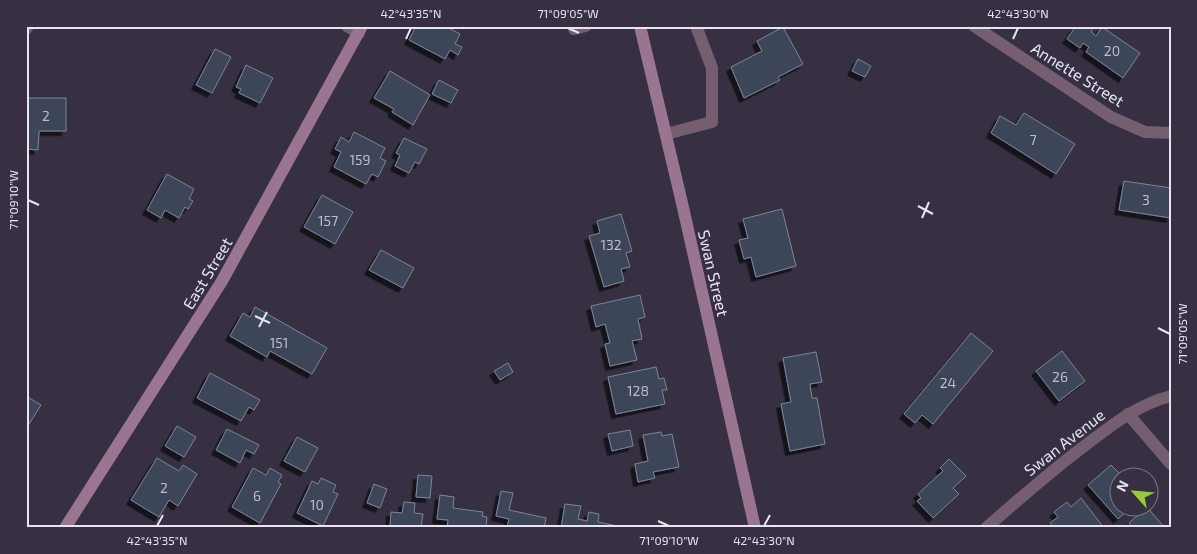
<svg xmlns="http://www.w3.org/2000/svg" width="1197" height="554" viewBox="0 0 1197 554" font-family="'Exo 2',sans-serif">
<defs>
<filter id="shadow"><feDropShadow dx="-4.5" dy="4.5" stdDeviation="0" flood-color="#0009"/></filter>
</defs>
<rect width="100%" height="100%" fill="#373043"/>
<g fill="#3c4558" stroke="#7b859a" filter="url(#shadow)">
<path d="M416,26h29l15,8 -5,10 7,3 -4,8 -8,-5 -5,9 -36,-19z"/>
<path d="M1076,26h15l2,2 -2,4 5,4 6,-9 38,26 -17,25 -37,-26 3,-5 -6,-4 -3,5 -13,-9z"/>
<path d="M783,27l20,37 -25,13 2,3 -36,18 -13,-31 31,-16 -5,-10z"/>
<path d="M215,49l16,8 -19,36 -16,-8z"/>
<path d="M858,59l13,7 -6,11 -13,-6z"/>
<path d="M246,65l27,13 -13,25 -21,-10 2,-4 -5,-2z"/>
<path d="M390,71l40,24 -17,30 -21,-13 2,-3 -20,-11z"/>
<path d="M439,80l19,10 -7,13 -19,-9z"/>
<path d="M26,98h40v33h-27l-1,19 -12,-1z"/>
<path d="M1024,113l51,31 -19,30 -65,-41 9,-17 16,9z"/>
<path d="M354,132l31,16 -5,10 6,3 -8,16 -6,-3 -6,10 -32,-17 7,-15 -6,-3 6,-12 8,5z"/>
<path d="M404,138l23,11 -8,15 -4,-2 -6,11 -14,-7 5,-11 -4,-2z"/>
<path d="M167,174l27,15 -5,10 4,2 -5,8 -3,-2 -6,11 -14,-8 -4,8 -14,-8z"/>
<path d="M1124,181l47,7v30l-52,-8z"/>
<path d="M322,195l31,17 -18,32 -31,-17z"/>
<path d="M782,209l14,57 -40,11 -5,-20 -7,2 -5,-19 9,-2 -5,-19z"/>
<path d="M621,214l11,37 -6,2 4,14 -9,2 3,12 -20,6 -15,-51 11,-3 -3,-12z"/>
<path d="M381,250l33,18 -11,20 -34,-18z"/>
<path d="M640,295l5,22 -7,2 4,20 -10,2 5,19 -27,6 -5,-22 5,-1 -5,-19 -9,3 -5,-21z"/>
<path d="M255,307l72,41 -15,26 -42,-23 -3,6 -37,-21 13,-23 7,4z"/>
<path d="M971,333l22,18 -60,73 -11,-9 -7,8 -11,-9z"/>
<path d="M1062,351l23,30 -26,20 -23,-30z"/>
<path d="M816,352l6,30 -12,2 2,14h5l8,46 -35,7 -9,-47 10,-2 -8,-44z"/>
<path d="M508,363l5,9 -13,8 -6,-9z"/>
<path d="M656,367l3,12 5,-1 3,12h-5l3,14 -49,10 -8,-37z"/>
<path d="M210,373l50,27 -6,10 -5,-3 -8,14 -44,-23z"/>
<path d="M26,396l15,9 -15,24z"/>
<path d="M177,426l19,11 -12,20 -19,-11z"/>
<path d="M227,429l32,16 -5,9 -8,-4 -6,13 -24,-13z"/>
<path d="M630,430l3,16 -21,5 -4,-17z"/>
<path d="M661,432l1,4 10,-2 7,33 -26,5 2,6 -17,4 -3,-18 13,-3 -5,-26z"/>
<path d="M297,437l21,11 -13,24 -21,-11z"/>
<path d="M157,458l22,13 4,-6 14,9 -19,32 -9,-6 -10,17 -28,-17z"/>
<path d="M949,459l17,17 -13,12 6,6 -26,24 -16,-17 4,-3 -3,-4 25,-23 -3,-3z"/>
<path d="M1111,465l11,11h-2v30h12l-14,13 -30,-34z"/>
<path d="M253,468l13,7 4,-7 12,7 -4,7 3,2 -21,39 -28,-16z"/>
<path d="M418,475l14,1 -2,22 -14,-1z"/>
<path d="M321,478l15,7 -3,7 5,2 -15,32 -26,-13 15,-32 6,3z"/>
<path d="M374,484l13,5 -7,19 -13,-5z"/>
<path d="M501,491l12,2 -4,17 37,8 -2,10h-37l2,-9 -13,-3z"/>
<path d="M440,495l14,2 -1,11 30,4 -1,4 5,1 -1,11h-39l1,-8 -11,-1z"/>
<path d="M1081,498l23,30h-50l-4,-5 8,-6 -4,-5 13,-10 4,5z"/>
<path d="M404,502l11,1 -1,10 9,1 -2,14h-31l1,-16 11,1z"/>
<path d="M565,504l16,2 -3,13 9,2 2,-9 10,2 -1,8 15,3 -1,3h-51z"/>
<path d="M1147,507l17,20 -1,1h-30l-4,-5z"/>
</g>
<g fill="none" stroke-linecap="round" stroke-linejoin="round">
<g stroke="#755e6f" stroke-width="12">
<path d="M574,29l12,-3"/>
<path d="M666,134l46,-12v-54l-16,-42"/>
</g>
<g stroke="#755e6f" stroke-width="12">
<path d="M347,26l12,7"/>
<path d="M974,26l137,91 34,15 26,1"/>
<path d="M26,29l2,-3"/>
<path d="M1128,414l43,50"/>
<path d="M986,528c33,-29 66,-58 101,-84 26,-20 52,-40 84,-48"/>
</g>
<g stroke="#99758f" stroke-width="12">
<path d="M640,26l42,177 73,325"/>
<path d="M65,528l157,-247 140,-255"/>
</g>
</g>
<path fill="none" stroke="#e8e4f1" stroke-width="2" d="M568,28l11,5M406,39l5,-11M1013,39l5,-11M28,200l11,5M918,206l15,8M922,218l7,-16M255,316l15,7M259,327l8,-15M1158,328l12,6M658,521l11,5M157,526l6,-11M764,526l6,-11"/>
<g text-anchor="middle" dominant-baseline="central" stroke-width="4" stroke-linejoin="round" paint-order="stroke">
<g font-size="14" fill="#bdbccb">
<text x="1112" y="50">20</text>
<text x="46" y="115">2</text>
<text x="1033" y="139">7</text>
<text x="360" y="159">159</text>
<text x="1146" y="199">3</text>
<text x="328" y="220">157</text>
<text x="611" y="244">132</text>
<text x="279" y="342">151</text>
<text x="1060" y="376">26</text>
<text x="948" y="382">24</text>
<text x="638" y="390">128</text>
<text x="164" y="487">2</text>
<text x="257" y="495">6</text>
<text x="317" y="504">10</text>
</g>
<g font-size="16" fill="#e8e4f1" stroke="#373043">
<text transform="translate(1078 74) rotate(32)">Annette Street</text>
<text transform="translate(207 273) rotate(-59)">East Street</text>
<text transform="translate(714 273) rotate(77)">Swan Street</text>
<text transform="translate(1064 442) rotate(-38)">Swan Avenue</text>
</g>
</g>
<rect width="1197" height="554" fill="none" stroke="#373043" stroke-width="55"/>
<g transform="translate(1134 492) rotate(297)"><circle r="24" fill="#373043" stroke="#7e7889"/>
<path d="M0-4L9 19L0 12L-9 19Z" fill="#99cb35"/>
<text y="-8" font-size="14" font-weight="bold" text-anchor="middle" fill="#e8e4f1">N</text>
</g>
<rect x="28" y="28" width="1142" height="498" fill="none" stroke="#e8e4f1" stroke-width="2"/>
<g font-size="12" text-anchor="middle" fill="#e8e4f1">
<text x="411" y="18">42°43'35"N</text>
<text x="568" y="18">71°09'05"W</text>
<text x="1018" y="18">42°43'30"N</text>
<text transform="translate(14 200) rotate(-90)" y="4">71°09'10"W</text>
<text transform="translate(1183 334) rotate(-90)" y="4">71°09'05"W</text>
<text x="157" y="545">42°43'35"N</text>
<text x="669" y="545">71°09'10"W</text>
<text x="764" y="545">42°43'30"N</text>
</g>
</svg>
